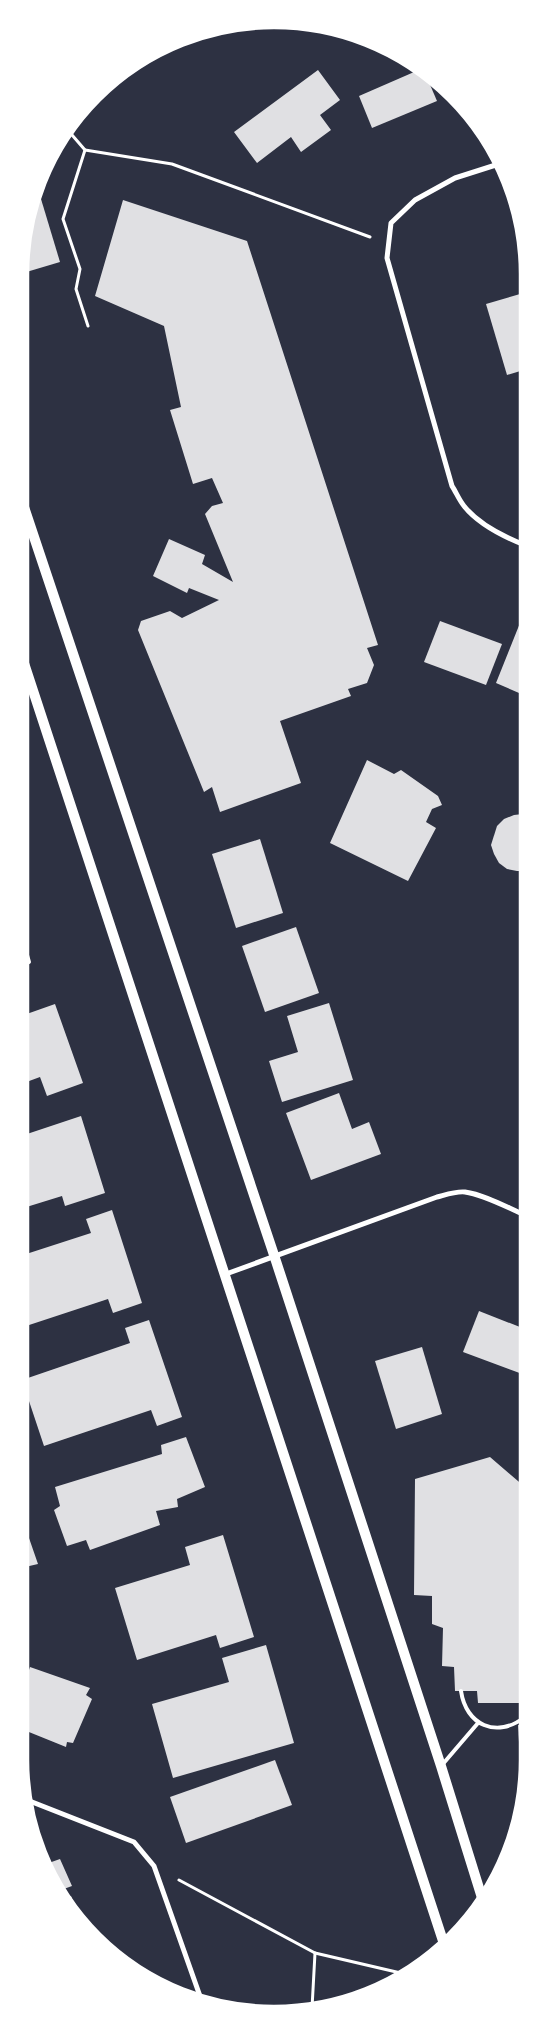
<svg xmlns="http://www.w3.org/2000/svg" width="548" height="2033" viewBox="0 0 548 2033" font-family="'Work Sans',sans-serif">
<rect width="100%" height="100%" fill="#2d3142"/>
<g fill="#e0e0e3">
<path d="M421,69l4,4 12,28 -65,27 -13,-32z"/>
<path d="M318,70l22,30 -20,15 11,15 -30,22 -10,-15 -34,26 -23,-31z"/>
<path d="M448,91l7,6 4,3 -7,2z"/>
<path d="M38,189l22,73 -37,11 1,-49z"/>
<path d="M123,200l124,41 131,404 -11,3 7,17 -7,18 -19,6 3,7 -71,25 21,62 -81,29 -8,-25 -8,5 -66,-162 3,-9 29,-10 12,7 37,-18 -30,-12 -2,5 -34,-17 16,-37 36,16 -3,9 31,18 -28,-68 7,-8 11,-3 -11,-25 -19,6 -23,-74 11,-3 -17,-81 -69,-30z"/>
<path d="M527,292v77l-20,6 -21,-71z"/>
<path d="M526,608v88l-30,-13z"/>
<path d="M440,621l62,23 -16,41 -62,-23z"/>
<path d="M367,760l27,14 7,-4 37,26 4,9 -10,4 -6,13 10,6 -28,53 -78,-38z"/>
<path d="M523,814l3,1v56h-9l-10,-2 -8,-6 -5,-9 -3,-9 6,-19 7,-7 10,-4z"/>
<path d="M260,839l23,74 -47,15 -24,-74z"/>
<path d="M296,927l23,66 -54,19 -23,-66z"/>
<path d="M329,1003l24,77 -71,22 -13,-41 29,-9 -11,-36z"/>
<path d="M55,1004l28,79 -36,13 -7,-19 -19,7v-68z"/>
<path d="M339,1093l13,36 17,-7 12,32 -70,26 -25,-67z"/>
<path d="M81,1116l24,77 -40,13 -3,-10 -42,13 1,-73z"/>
<path d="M112,1210l30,93 -29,10 -5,-14 -88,29v-72l71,-23 -5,-14z"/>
<path d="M479,1311l46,18v46l-62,-23z"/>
<path d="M149,1320l33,97 -25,9 -6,-16 -107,36 -22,-66 108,-37 -5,-15z"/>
<path d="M422,1347l20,67 -46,15 -21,-68z"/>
<path d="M186,1437l19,50 -28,12 1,8 -22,4 4,14 -70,25 -4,-10 -19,6 -13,-36 6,-4 -5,-19 107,-33 -1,-9z"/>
<path d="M490,1457l35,30v216h-47l-1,-12h-22l-1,-24 -12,-1 1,-38 -11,-4v-28l-18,-1 1,-116z"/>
<path d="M20,1512l18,52 -13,3 3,5 -9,3z"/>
<path d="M223,1535l31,102 -34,11 -4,-13 -79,25 -22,-72 75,-23 -5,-18z"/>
<path d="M266,1645l28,98 -121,35 -21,-74 77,-22 -7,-24z"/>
<path d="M30,1667l60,21 -4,7 6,4 -19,44 -6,-1 -1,5 -47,-19v-55l8,3z"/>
<path d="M518,1725l7,1 -1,67h-2z"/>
<path d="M275,1760l17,45 -106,38 -16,-46z"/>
<path d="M60,1859l12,27 -11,4 1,4 -19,-29z"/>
<path d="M71,1896l13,33 -19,-30z"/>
</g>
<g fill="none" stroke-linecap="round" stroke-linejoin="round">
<g stroke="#fff" stroke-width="3">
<path d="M66,128l19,22 -22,69 17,50 -4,20 12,37"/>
<path d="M85,150l87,14 198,73"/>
<path d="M179,1880l136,73 90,21"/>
<path d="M312,2008l3,-55"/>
</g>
<g stroke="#fff" stroke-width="4">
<path d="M21,964l8,-2 -8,-28"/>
<path d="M461,1691c5,34 35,48 64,26"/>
<path d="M442,1765l36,-42"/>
</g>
<g stroke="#fff" stroke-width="5">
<path d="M502,163l-47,15 -40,22 -24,23 -4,35 65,228c4,6 7,14 12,20 15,19 40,31 63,40"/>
<path d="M226,1274l211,-77c8,-2 19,-6 28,-5 20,3 41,15 60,23"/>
<path d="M27,1800l107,42 20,24 47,133"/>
</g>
<g stroke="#fff" stroke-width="10">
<path d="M23,504l251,751 167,511 42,135"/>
<path d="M22,657c142,429 281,858 422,1287"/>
</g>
</g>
<path d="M0 0H548V2033H0ZM274 28H274A246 246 0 0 1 520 274V1760A246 246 0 0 1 274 2006H274A246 246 0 0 1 28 1760V274A246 246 0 0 1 274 28Z" fill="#fff" fill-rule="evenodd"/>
<path fill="none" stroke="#fff" stroke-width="2.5" d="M274 28H274A246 246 0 0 1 520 274V1760A246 246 0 0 1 274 2006H274A246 246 0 0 1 28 1760V274A246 246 0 0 1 274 28Z"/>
</svg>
